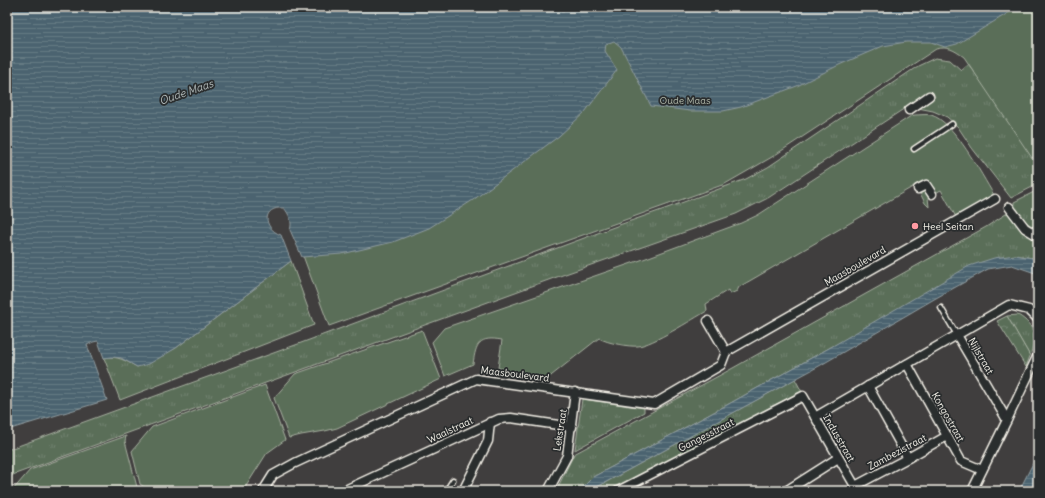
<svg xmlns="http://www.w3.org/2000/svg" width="1045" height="498" viewBox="0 0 1045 498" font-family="Delius,sans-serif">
<defs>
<pattern id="grass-tufts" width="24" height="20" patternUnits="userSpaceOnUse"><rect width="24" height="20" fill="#5a6e59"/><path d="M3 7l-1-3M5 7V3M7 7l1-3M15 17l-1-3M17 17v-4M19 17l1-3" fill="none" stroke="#728371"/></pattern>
<pattern id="forest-crowns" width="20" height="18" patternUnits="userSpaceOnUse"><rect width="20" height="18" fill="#5a6e59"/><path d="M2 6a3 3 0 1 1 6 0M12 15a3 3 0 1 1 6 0" fill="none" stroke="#728371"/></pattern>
<pattern id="water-rules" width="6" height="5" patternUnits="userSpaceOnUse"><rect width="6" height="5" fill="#4c6470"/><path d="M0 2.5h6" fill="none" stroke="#667b84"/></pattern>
</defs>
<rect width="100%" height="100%" fill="#403e3e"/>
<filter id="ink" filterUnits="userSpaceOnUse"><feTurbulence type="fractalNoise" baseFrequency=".025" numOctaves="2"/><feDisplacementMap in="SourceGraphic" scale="8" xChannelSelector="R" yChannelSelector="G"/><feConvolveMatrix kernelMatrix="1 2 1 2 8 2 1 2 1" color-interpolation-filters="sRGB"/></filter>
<g filter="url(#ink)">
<g fill="url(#grass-tufts)" stroke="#a7b0a0">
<path d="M935,58l15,2 11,10 7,-6 70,88v32l-27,14 -39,-50 -14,-21 -11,-10 -14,-6 -15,-3 17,-11 -4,-6 -163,107 -32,16 -182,64 -547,199v-27l294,-107 321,-119 48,-17 76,-28 22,-12 150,-101z"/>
<path d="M1038,190v40l-12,-8 -12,-16v-4z"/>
<path d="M1009,212l17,22 12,7v18l-23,-4 -184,92 -104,58 -134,72 -14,14h-23l18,-37 150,-81 262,-146z"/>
<path d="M291,261l23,64 -194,75 -16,-42c13,-3 22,3 33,9l39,-19z"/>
<path d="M1018,315c18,11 18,22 12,41l-23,-40z"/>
<path d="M795,379l7,13 -4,1 -189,98h-17l5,-4z"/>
<path d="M582,399l62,9v4l-69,38z"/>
</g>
<path fill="url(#forest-crowns)" stroke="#a7b0a0" d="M1007,316l23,40 -4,11 -29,-46z"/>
<g fill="#5a6e59" stroke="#a7b0a0">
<path d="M664,7h374v147l-6,4 -68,-101c-10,-7 -16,-11 -28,-8l-164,108 -47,27 -396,142 -37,-100 2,-5z"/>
<path d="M915,115c5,0 11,-1 16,0 23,6 50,59 63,80l-38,22 -15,-27 -13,7 1,10 -4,-4 -9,-18 -177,102 -2,4 -7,3 -2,-4 -22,14 1,7c-14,8 -55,34 -69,35 -9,1 -31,-3 -39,-8l-52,41 -45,-6 3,-4 -7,-1 4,-28c-23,-4 -26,3 -29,24l-28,12 -13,-34 12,-14 194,-67 103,-38 17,-8 153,-99z"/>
<path d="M422,330l19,49 -104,49c-16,5 -32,5 -48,10l-15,-40 21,-24z"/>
<path d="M265,385l20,55 -18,13 -24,38h-93l-10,-7 -8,-33 20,-24z"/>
<path d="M126,436l-1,5 12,46 -3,4h-122l18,-21z"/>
</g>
<g fill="url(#water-rules)" stroke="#8f9ca0">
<path d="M7,7h1011l-61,37 -12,3 -14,-5h-25l-23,4 -44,19 -42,21 -56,21 -18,4h-33l-39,-5 -30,-59 -7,-6 -8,3 -1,7 12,19 -32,42 -26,24 -86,64 -44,28 -36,14 -51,12 -40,3 -12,-27c3,-8 -1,-16 -6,-22 -22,-2 -22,20 -3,27l10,26 -115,87 -27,16 -12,3 -16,-9 -9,-1 -8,1 -6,-17 -5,1 -6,3 20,55 -100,30z"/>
<path d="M1015,255l23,4v15l-26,-9 -24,4 -52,29 -115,67 -224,122 -5,4h-13l14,-14 134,-72 104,-58 138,-81 25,-8z"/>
<path d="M1038,453v29l-5,9h-14z"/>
</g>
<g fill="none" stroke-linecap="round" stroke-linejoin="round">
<defs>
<g id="lane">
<path d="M914,149l38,-25"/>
<path d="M941,308l16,27"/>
<path d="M446,491l7,-11"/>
</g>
<g id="street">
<path d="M909,110l20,-14"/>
<path d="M918,189l8,-4 6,9"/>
<path d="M1009,207l16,21 13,8"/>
<path d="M708,321l18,31"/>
<path d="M957,335l52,-30 20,5 9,9"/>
<path d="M907,364l54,97 21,9"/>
<path d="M868,386l40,72"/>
<path d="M815,417l142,-82 50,85 -35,71"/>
<path d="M1007,420l31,-65"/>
<path d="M855,486l53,-28 39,-22"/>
<path d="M263,491l10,-16 22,-12 181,-84 178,25 67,-39 5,-13 269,-153"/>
<path d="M343,491l156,-72 12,-1 61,9"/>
<path d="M463,491l25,-50 2,-19"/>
<path d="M548,491l19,-35 8,-64"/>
<path d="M618,491l185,-95 52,90 2,5"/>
<path d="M786,491l52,-33"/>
</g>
</defs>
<use href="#lane" stroke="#f4f1e8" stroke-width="7"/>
<use href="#street" stroke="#f4f1e8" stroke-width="11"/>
<use href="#lane" stroke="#2a2d2e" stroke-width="4"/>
<use href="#street" stroke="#2a2d2e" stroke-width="8"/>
</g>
</g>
<circle fill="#ff9aa2" stroke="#2a2d2e" stroke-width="1.5" cx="915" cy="226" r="4"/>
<g text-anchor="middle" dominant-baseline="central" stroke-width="3.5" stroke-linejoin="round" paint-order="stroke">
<g font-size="10" fill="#afb6a8" stroke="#2a2d2e">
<text x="685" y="100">Oude Maas</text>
</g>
<g font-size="10" fill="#f4f1e8" stroke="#2a2d2e" text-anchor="start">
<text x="923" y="226">Heel Seitan</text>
</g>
<g font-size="10" fill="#f4f1e8" stroke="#2a2d2e">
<text transform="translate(855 266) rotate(-30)">Maasboulevard</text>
<text transform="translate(981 356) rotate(60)">Nijlstraat</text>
<text transform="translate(515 374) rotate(7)">Maasboulevard</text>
<text transform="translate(948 417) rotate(60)">Kongostraat</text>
<text transform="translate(450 430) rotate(-25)">Waalstraat</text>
<text transform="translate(560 430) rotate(-81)">Lekstraat</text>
<text transform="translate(706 435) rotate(-27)">Gangesstraat</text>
<text transform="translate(839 438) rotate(60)">Indusstraat</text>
<text transform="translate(897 452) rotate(-28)">Zambezistraat</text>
</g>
<g font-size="11" font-style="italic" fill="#b1b9b8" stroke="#2a2d2e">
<text transform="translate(186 92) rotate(-19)">Oude Maas</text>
</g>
</g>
<rect width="1045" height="498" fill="none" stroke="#2a2d2e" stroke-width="24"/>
<rect x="12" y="12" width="1021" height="474" fill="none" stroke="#f4f1e8" stroke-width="1.5" filter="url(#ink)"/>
</svg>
